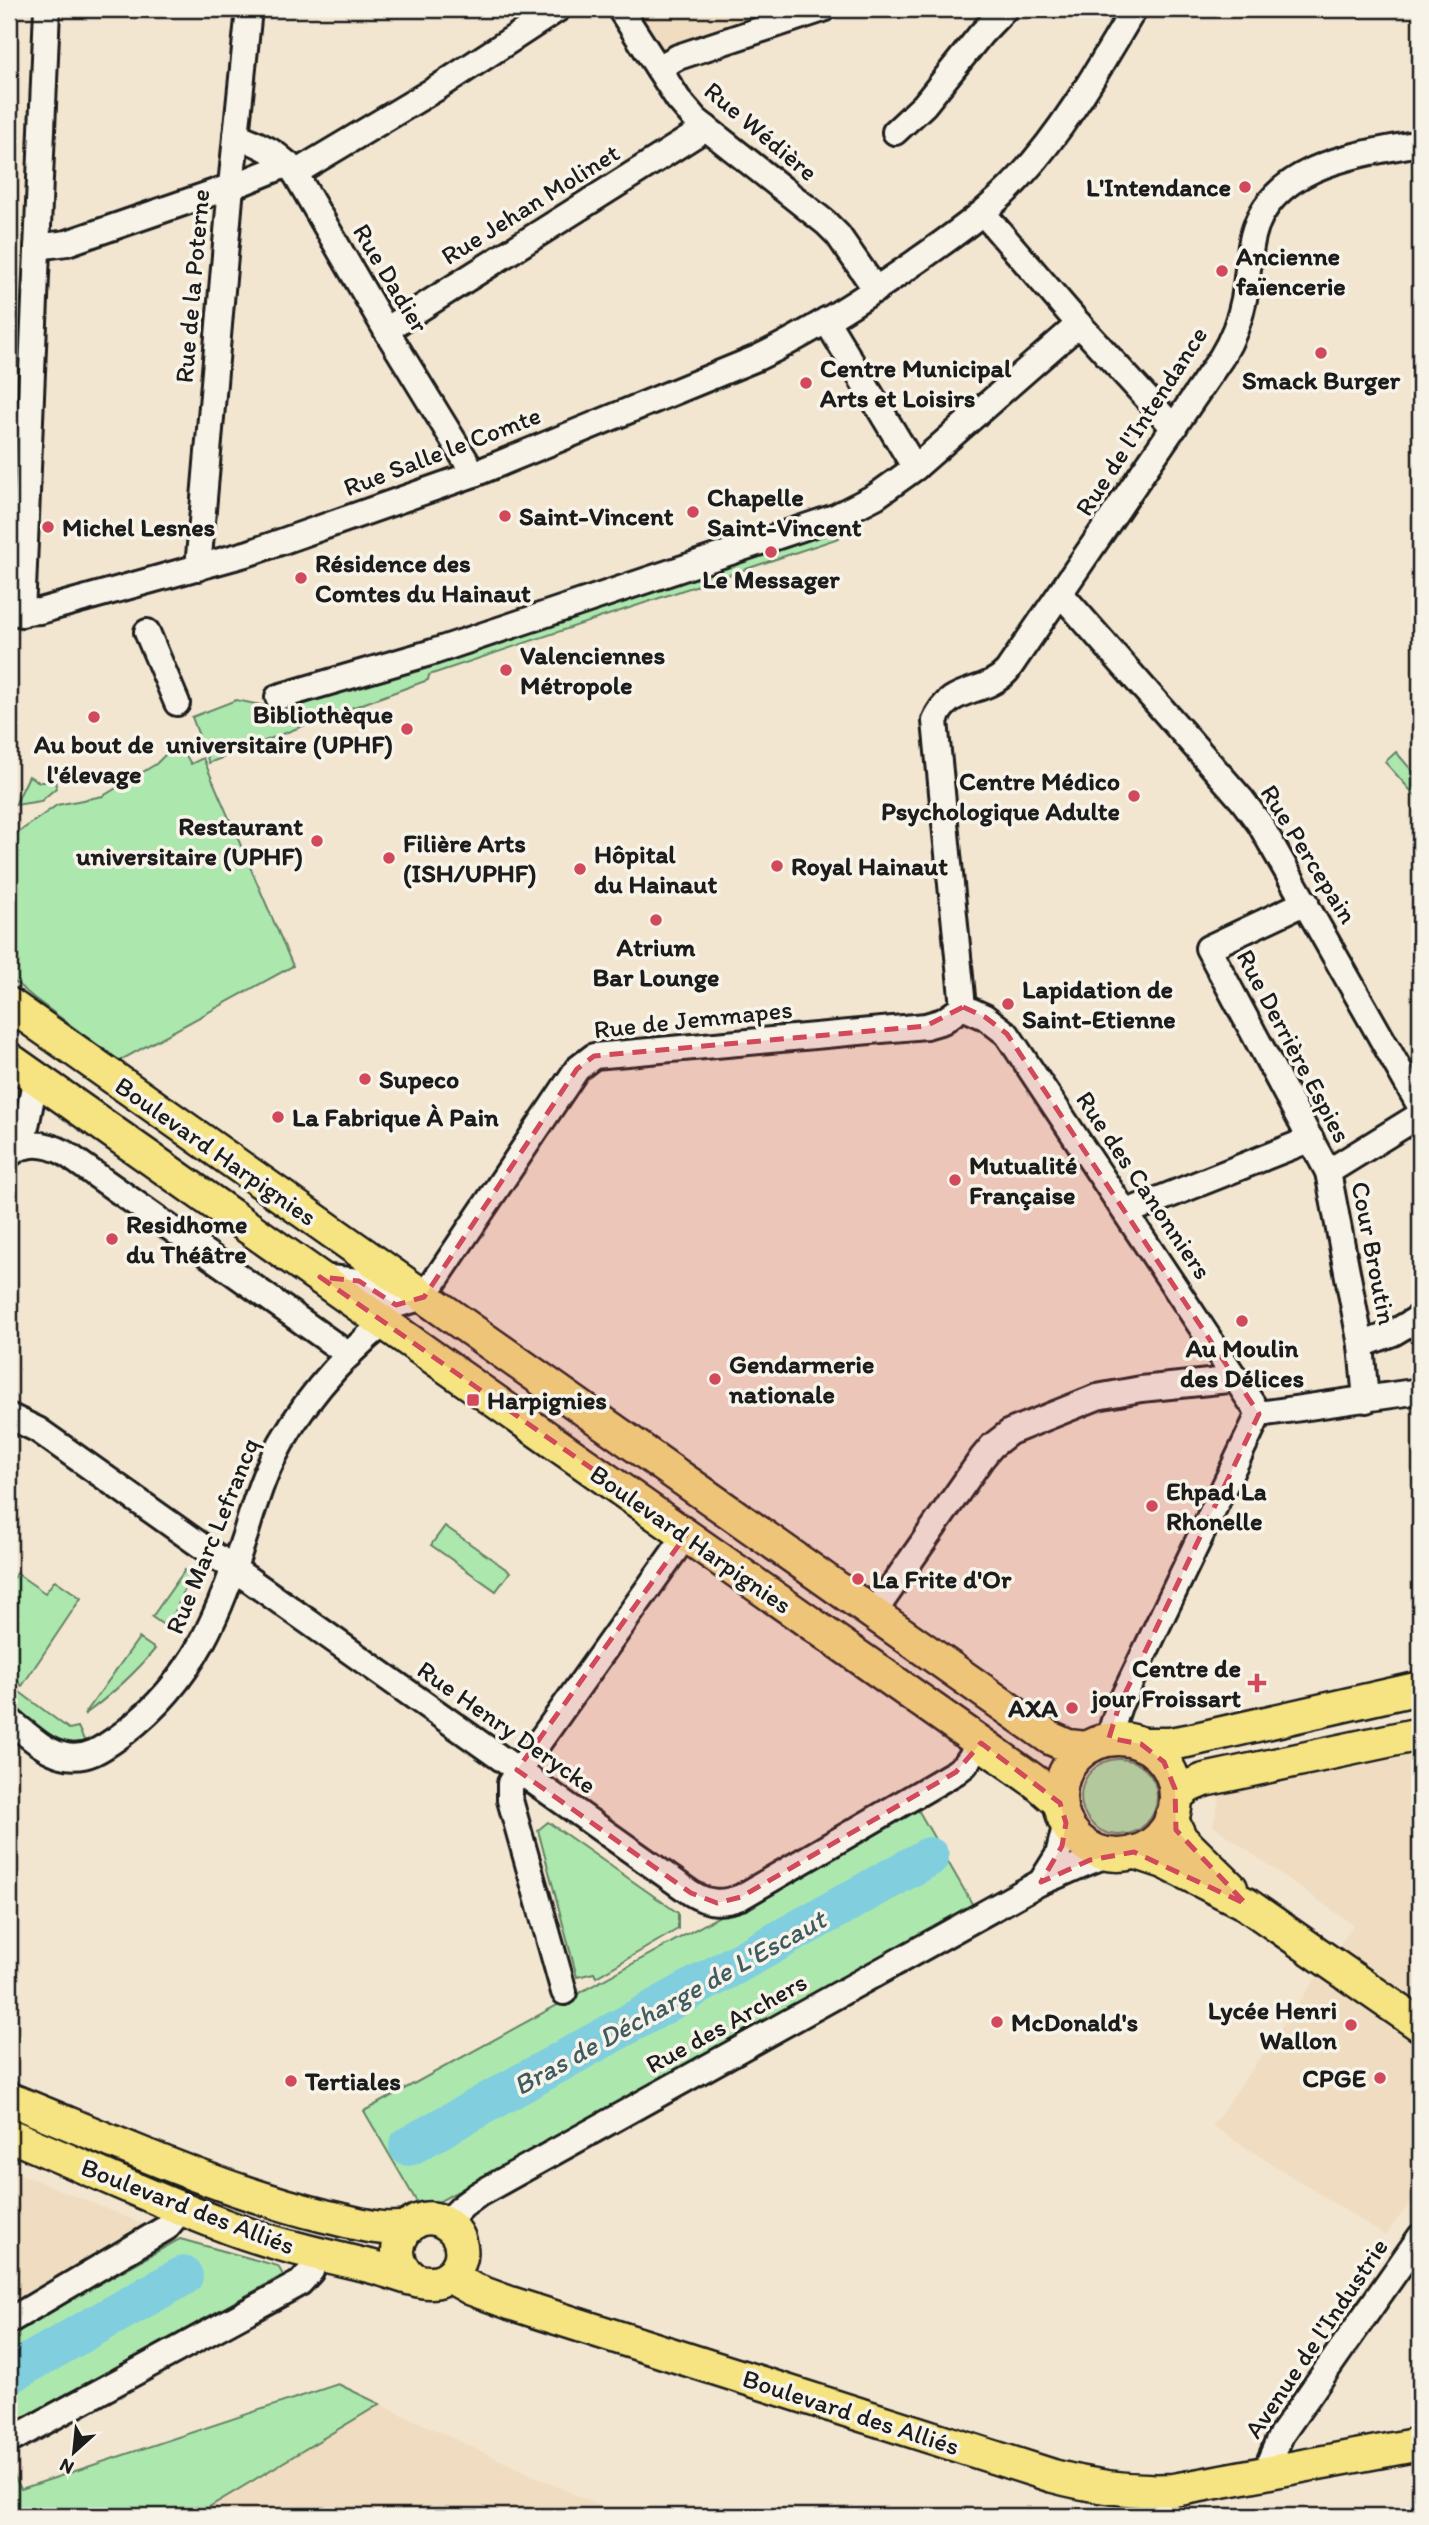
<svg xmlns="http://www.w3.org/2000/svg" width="1429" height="2525" viewBox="0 0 1429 2525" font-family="Itim,sans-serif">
<rect width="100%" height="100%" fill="#f3e6d1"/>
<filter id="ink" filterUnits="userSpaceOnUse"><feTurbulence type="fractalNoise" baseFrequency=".0143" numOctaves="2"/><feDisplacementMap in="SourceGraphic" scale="14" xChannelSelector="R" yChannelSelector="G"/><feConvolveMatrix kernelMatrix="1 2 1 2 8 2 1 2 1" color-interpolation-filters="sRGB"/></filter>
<g filter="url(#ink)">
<g fill="#f0ddc1">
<path d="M635,9h169l-134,43 -8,-1z"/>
<path d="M1420,1748v442l-35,46 -173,-110 141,-201 -140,-99 7,-33z"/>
<path d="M9,2169l171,70 -171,95z"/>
<path d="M380,2404l241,112h-427z"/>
</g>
<g fill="#ace8ae" stroke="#648265" stroke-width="2">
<path d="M835,528l4,10 -410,137 -1,5 -115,42 -104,41 -17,-46 44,-17 39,8 3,5z"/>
<path d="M178,742l13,22 12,-6 90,208 -174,95 -85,-63 -25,-21v-138l48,-34 46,-9 53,-32z"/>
<path d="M1396,752l24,28v21l-35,-39z"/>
<path d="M29,776l10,6h17v6l-15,13 -26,4z"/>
<path d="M445,1526l65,46 -14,19 -65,-46z"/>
<path d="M185,1570l6,5 -23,53 -16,-11z"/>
<path d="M16,1573l29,20 10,-13 26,18 -59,88 -13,-13v-86z"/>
<path d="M139,1638l16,11c-21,26 -44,46 -71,66z"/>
<path d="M9,1684l60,45 9,-2 7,15c-27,10 -56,-23 -76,-38z"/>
<circle cx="1119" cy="1797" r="38"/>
<path d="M917,1808l57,99 -552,304 -58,-100z"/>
<path d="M548,1822l130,91v16l-82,48 -2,-4 -17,4 -39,-147z"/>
<path d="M180,2239l98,27 5,9 -274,152v-93z"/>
<path d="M338,2384l42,20 -186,112h-185v-50l12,23z"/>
</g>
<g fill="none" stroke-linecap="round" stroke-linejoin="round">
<g stroke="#81cfde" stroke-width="40">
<path d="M409,2146l520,-289"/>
<path d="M9,2374l174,-98"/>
</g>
<defs>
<g id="minor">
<path d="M620,9l58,90 18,21 130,103 12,12 38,55"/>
<path d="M658,68l20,-11 145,-48"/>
<path d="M895,132l29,-27 57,-71 24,-25"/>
<path d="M236,135c24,10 43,17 59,38l91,157 88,144"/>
<path d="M295,173l142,-85 121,-79"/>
<path d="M983,213l96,111 95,104"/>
<path d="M37,247l30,-4 177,-61 44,-18"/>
<path d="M826,320l89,148"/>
<path d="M386,330l320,-202"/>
<path d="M198,568l33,-382 18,-177"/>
<path d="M1061,594l181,206 18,24 160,282"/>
<path d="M9,613l31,-2 209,-58 225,-79 283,-116c57,-27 109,-61 160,-97 37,-26 73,-51 103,-84 46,-50 80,-111 114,-168"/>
<path d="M22,614l25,-605"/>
<path d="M147,632l30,71"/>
<path d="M278,697l155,-45 402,-135 41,-21 39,-28 164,-144"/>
<path d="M1306,902l-98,46 120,224 33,173 5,55"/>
<path d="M963,1007l-28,-286c14,-37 49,-25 72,-50l214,-313c11,-18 19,-38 23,-59 4,-21 4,-43 9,-63 18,-72 107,-82 167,-93"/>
<path d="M963,1007l22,10 22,17 252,380"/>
<path d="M22,1146l14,-69"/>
<path d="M9,1155c17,-15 37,-12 56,-2l284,202"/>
<path d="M1328,1172l92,-57"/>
<path d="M1127,1212l184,-73"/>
<path d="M320,1277l39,4 37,24 28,-8 153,-228 17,-13 332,-30 17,-5 20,-14"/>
<path d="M1361,1345l32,-12 27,-16"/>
<path d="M1259,1414l161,-23"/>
<path d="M9,1416l29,14 653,463c18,11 31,11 50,4l215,-125 9,-7 16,-22"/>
<path d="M873,1614l109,-156 10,-12 18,-14 87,-35 44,-8 97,-10"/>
<path d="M9,1720c16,12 33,30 53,35 24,7 43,-8 62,-22 71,-54 95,-119 122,-201 7,-23 14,-48 25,-70 26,-53 67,-102 113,-139"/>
<path d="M1112,1739l1,-15 6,-18 140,-292"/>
<path d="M1041,1882l17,-27 8,-32"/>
<path d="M564,1992l-54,-192v-17l176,-248"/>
<path d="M446,2223l18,-18 15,-11 562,-312c24,-8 46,-22 71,-28"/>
<path d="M9,2321l157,-93 16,-19"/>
<path d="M9,2441l291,-158 11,-12 6,-17"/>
<path d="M1264,2474l17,-39 139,-198"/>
</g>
<g id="major">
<path d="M9,1004l1041,734 18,8 18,2"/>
<path d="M9,1059l972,684 56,40 23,20"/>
<circle cx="1118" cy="1797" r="58"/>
<path d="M1141,1744h28l18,-3 233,-53"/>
<path d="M1176,1796l13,-10 15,-6 216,-46"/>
<path d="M1171,1818l10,21 50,49"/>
<path d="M1134,1852l30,10 82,42 174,121"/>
<path d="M9,2099c104,42 207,90 316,117 27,6 56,16 84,11"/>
<path d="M9,2135c70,29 140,62 211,89 48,19 98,30 149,42 15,3 49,17 61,16 19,0 34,-17 31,-35 -1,-9 -6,-17 -13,-22 -33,-25 -71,26 -36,52"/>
<path d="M449,2276l23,13 38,14 543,173c41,11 80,16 121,14l246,-46"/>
</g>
</defs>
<use href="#minor" stroke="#1c1c1c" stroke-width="30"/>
<use href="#major" stroke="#1c1c1c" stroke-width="37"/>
<use href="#minor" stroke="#f7f3e8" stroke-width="24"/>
<use href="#major" stroke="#f6e381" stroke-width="32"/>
</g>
</g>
<path fill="#d1495b" fill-opacity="0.2" stroke="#d1495b" stroke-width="5" stroke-dasharray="14 9" stroke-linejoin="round" d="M963,1007l22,10 22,17 252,380 -140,292 -10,32 32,6 23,18 11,27 1,41 70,74 -112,-52 -44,8 -49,22 21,-36 4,-23 -6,-20 -79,-60 -25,29 -215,125 -24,6 -26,-10 -174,-123 169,-235 -366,-258 39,4 37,24 28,-8 153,-228 17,-13 332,-30z"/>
<g fill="#d1495b" stroke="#f7f3e8" stroke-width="2.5">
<circle cx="1245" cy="187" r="7"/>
<circle cx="1222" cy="271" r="7"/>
<circle cx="1321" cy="353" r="7"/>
<circle cx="806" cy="383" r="7"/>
<circle cx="693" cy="512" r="7"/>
<circle cx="505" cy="516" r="7"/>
<circle cx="48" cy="527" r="7"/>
<circle cx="771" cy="552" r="7"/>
<circle cx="301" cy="578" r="7"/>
<circle cx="506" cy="670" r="7"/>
<circle cx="94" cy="717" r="7"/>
<circle cx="407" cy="729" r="7"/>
<circle cx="1134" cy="796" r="7"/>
<circle cx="317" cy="841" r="7"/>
<circle cx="389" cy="858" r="7"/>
<circle cx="777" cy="866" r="7"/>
<circle cx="580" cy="869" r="7"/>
<circle cx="656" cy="920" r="7"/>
<circle cx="1008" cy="1004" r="7"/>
<circle cx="365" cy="1079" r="7"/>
<circle cx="278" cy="1117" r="7"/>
<circle cx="955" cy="1180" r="7"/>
<circle cx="112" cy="1239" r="7"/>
<circle cx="1242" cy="1321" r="7"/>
<circle cx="715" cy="1379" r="7"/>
<rect x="466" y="1393" width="14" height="14" rx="3.5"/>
<circle cx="1152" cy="1506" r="7"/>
<circle cx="858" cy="1579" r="7"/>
<path d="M1253.5 1672.5h7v7h7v7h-7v7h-7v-7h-7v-7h7z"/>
<circle cx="1072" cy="1708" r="7"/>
<circle cx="997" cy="2022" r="7"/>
<circle cx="1351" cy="2025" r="7"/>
<circle cx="1380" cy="2078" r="7"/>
<circle cx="291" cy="2081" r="7"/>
</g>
<g text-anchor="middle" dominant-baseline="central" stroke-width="7" stroke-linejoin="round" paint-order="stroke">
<g font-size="26" fill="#1c1c1c" stroke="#f7f3e8">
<text transform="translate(761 131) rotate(40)">Rue Wédière</text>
<text transform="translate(530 204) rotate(-32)">Rue Jehan Molinet</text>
<text transform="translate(391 278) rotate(59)">Rue Dadier</text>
<text transform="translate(192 286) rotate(-85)">Rue de la Poterne</text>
<text transform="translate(1141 421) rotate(-57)">Rue de l'Intendance</text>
<text transform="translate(442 451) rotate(-21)">Rue Salle le Comte</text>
<text transform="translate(1309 854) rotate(58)">Rue Percepain</text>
<text transform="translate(693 1019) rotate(-6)">Rue de Jemmapes</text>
<text transform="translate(1294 1046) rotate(62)">Rue Derrière Espies</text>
<text transform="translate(216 1151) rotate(35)">Boulevard Harpignies</text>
<text transform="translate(1144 1185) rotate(56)">Rue des Canonniers</text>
<text transform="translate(1374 1253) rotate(79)">Cour Broutin</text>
<text transform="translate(212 1536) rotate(-68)">Rue Marc Lefrancq</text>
<text transform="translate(691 1539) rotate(35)">Boulevard Harpignies</text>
<text transform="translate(507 1727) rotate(35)">Rue Henry Derycke</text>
<text transform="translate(726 2023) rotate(-29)">Rue des Archers</text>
<text transform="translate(188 2206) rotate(21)">Boulevard des Alliés</text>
<text transform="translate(1316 2338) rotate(-56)">Avenue de l'Industrie</text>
<text transform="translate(851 2412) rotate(18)">Boulevard des Alliés</text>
</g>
<g font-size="26" font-weight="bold" fill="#1c1c1c" stroke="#f7f3e8" text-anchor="start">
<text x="1231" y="187" text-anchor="end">L'Intendance</text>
<text x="1236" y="256">Ancienne<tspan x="1236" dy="30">faïencerie</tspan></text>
<text x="820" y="368">Centre Municipal<tspan x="820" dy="30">Arts et Loisirs</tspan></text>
<text x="1321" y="380" text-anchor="middle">Smack Burger</text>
<text x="707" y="497">Chapelle<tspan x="707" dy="30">Saint-Vincent</tspan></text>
<text x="519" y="516">Saint-Vincent</text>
<text x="62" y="527">Michel Lesnes</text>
<text x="315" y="563">Résidence des<tspan x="315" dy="30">Comtes du Hainaut</tspan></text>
<text x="771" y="579" text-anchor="middle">Le Messager</text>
<text x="520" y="655">Valenciennes<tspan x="520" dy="30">Métropole</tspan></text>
<text x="393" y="714" text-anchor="end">Bibliothèque<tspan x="393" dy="30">universitaire (UPHF)</tspan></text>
<text x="94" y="744" text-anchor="middle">Au bout de<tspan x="94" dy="30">l'élevage</tspan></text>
<text x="1120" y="781" text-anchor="end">Centre Médico<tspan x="1120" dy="30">Psychologique Adulte</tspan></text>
<text x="303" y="826" text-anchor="end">Restaurant<tspan x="303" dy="30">universitaire (UPHF)</tspan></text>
<text x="403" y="843">Filière Arts<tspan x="403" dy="30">(ISH/UPHF)</tspan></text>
<text x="594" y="854">Hôpital<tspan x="594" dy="30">du Hainaut</tspan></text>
<text x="791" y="866">Royal Hainaut</text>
<text x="656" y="947" text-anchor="middle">Atrium<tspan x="656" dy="30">Bar Lounge</tspan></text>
<text x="1022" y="989">Lapidation de<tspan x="1022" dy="30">Saint-Etienne</tspan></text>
<text x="379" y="1079">Supeco</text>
<text x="292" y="1117">La Fabrique À Pain</text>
<text x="969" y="1165">Mutualité<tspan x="969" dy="30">Française</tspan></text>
<text x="126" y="1224">Residhome<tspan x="126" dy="30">du Théâtre</tspan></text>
<text x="1242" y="1348" text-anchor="middle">Au Moulin<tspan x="1242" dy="30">des Délices</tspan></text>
<text x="729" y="1364">Gendarmerie<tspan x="729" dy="30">nationale</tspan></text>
<text x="487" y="1400">Harpignies</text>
<text x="1166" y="1491">Ehpad La<tspan x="1166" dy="30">Rhonelle</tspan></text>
<text x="872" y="1579">La Frite d'Or</text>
<text x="1241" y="1668" text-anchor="end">Centre de<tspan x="1241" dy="30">jour Froissart</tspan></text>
<text x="1058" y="1708" text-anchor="end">AXA</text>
<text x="1337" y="2010" text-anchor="end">Lycée Henri<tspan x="1337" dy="30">Wallon</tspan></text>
<text x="1011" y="2022">McDonald's</text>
<text x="1366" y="2078" text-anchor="end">CPGE</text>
<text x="305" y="2081">Tertiales</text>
</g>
<g font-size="28" font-style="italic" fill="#3f5b60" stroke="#f7f3e8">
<text transform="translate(669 2002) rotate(-29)">Bras de Décharge de L'Escaut</text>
</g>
</g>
<rect width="1429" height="2525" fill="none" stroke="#f7f3e8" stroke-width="35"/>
<rect x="18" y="18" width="1394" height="2490" fill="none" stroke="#1c1c1c" stroke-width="2.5" filter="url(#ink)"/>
<g transform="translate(74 2452) rotate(207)" stroke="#f7f3e8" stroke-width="5" paint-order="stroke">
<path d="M0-5L12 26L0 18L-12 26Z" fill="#1c1c1c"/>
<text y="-10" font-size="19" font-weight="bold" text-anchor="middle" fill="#1c1c1c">N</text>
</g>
</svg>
